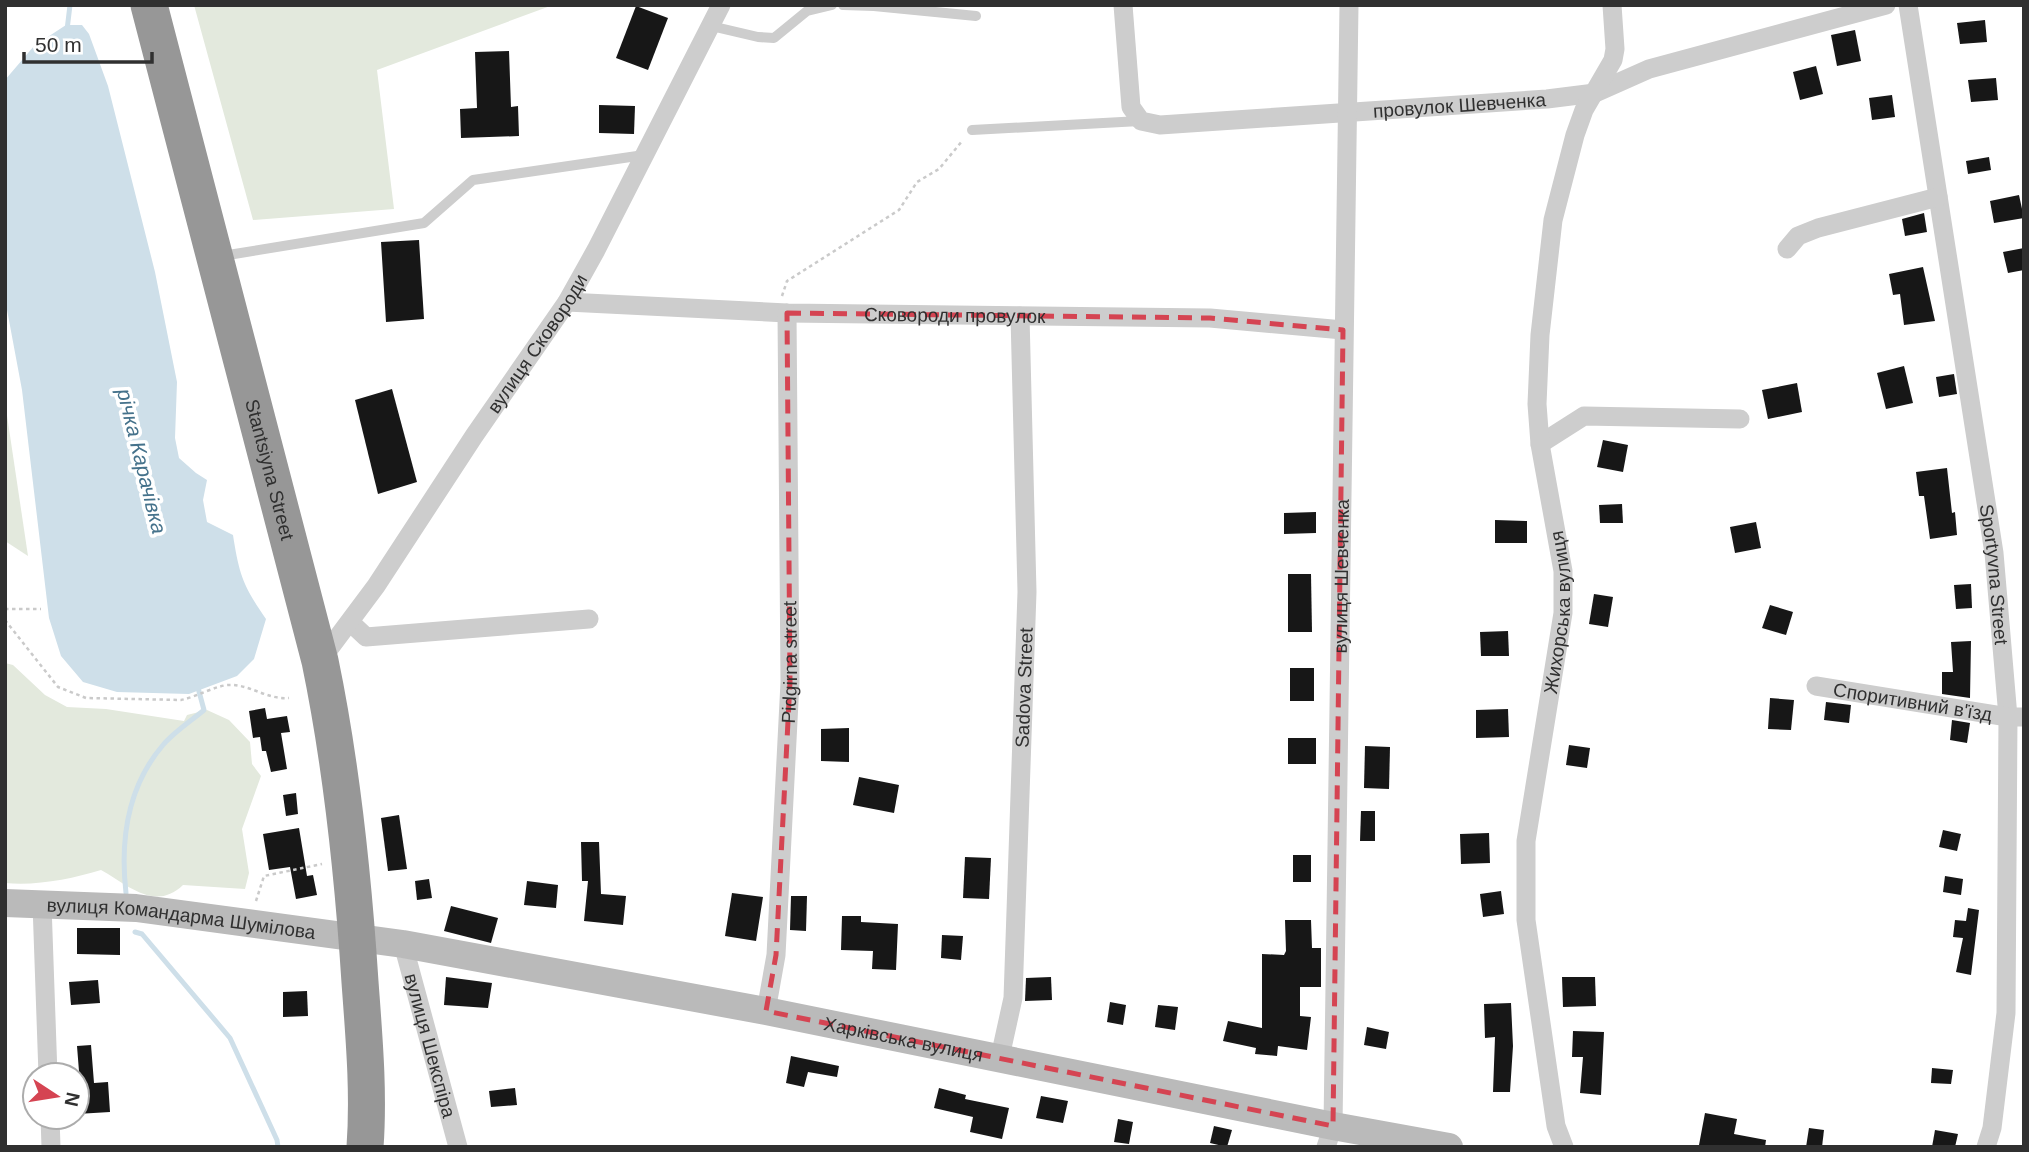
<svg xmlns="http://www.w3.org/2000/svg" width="2029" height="1152" viewBox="0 0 2029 1152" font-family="Helvetica,sans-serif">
<rect width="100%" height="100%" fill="#fff"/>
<g fill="#e3e9dd">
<path d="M194,5h359l-176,65 17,139 -141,11z"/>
<path d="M5,402l23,154 -23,-15z"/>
<path d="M5,663l8,2 32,30 22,12 39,2 78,12 3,-6 20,-5 22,10 21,22 2,22 9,12 -19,53 7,44 -4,16 -62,-4c-28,27 -55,0 -82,-15 -30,9 -64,16 -96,13z"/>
</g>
<path fill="#cedfe9" d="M66,25h16l7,9 19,52 47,186 22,110 -2,56 4,20 17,15 11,7 -4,20 4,22 26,13c6,39 10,51 33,84l-12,40 -17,17 -48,18 -72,-2 -34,-10 -22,-26 -12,-38 -27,-228 -17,-91v-219l29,-34z"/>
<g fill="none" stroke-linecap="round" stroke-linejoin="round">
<g stroke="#cedfe9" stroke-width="5">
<path d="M67,30l3,-25"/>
<path d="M126,893c-6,-53 2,-107 37,-148 11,-13 28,-24 41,-35l-7,-26"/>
<path d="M135,932l7,2 88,104 47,102 1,7"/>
</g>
</g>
<g fill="#171717">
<path d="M636,6l32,12 -20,52 -32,-12z"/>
<path d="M1985,20l2,22 -27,2 -3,-21z"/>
<path d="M1855,30l6,31 -24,5 -6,-31z"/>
<path d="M509,51l2,56 7,-1 1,30 -58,2 -1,-29 17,-1 -2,-56z"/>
<path d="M1816,66l7,28 -23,6 -7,-28z"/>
<path d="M1996,78l2,22 -27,2 -3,-22z"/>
<path d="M1892,95l3,22 -23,3 -3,-22z"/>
<path d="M599,105l36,1 -1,28 -35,-1z"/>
<path d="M1989,157l2,13 -23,4 -2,-13z"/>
<path d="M2019,195l5,23 -30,5 -4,-22z"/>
<path d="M1924,213l3,19 -22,4 -3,-17z"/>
<path d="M419,240l5,79 -38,3 -5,-80z"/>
<path d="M2024,248v22l-16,3 -5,-21z"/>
<path d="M1923,267l12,54 -31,4 -4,-31 -7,1 -4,-21z"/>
<path d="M1904,366l9,37 -27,6 -9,-36z"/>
<path d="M1954,374l3,20 -18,3 -3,-20z"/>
<path d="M1797,383l5,29 -34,7 -6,-29z"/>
<path d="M392,389l25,93 -39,12 -23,-94z"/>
<path d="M1603,440l25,5 -5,27 -26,-5z"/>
<path d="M1947,468l5,45 3,-1 2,23 -27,4 -6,-43h-5l-3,-24z"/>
<path d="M1622,504l1,19h-23l-1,-18z"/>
<path d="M1316,512v21l-32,1v-21z"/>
<path d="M1495,520l32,1v22h-32z"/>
<path d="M1756,522l5,26 -26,5 -5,-26z"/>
<path d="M1288,574h23l1,58h-24z"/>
<path d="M1971,584l1,24 -16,1 -2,-24z"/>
<path d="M1594,594l19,3 -5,30 -19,-3z"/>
<path d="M1770,605l23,7 -7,23 -24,-7z"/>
<path d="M1508,631l1,25h-28l-1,-24z"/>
<path d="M1971,641l-1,57 -28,-4v-22h11l-2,-30z"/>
<rect x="1290" y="668" width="24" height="33"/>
<path d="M1770,698l24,2 -3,30 -23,-1z"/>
<path d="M1826,702l25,3 -2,18 -25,-3z"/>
<path d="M265,708l2,11 20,-3 3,16 -9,1 6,36 -16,3 -5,-21h-4l-2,-14 -7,1 -4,-27z"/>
<path d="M1508,709l1,28 -33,1v-28z"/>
<path d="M1952,720l18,3 -3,20 -17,-3z"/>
<path d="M849,728v34l-28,-1v-32z"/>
<rect x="1288" y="738" width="28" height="26"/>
<path d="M1569,745l21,3 -3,20 -21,-3z"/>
<path d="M1365,746l25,1 -1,42 -25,-1z"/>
<path d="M859,777l40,8 -5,28 -41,-8z"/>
<path d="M296,793l2,21 -12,2 -3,-21z"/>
<path d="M1361,811h14v30h-15z"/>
<path d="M399,815l8,54 -19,2 -7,-53z"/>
<path d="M299,828l8,48 6,-1 4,20 -21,4 -6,-32 -21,3 -6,-36z"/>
<path d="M1943,830l18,4 -4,17 -18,-4z"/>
<path d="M1489,833l1,30 -29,1 -1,-30z"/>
<path d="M581,842h18l2,52 25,2 -3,29 -39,-4 4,-40h-6z"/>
<rect x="1293" y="855" width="18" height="27"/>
<path d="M965,857l26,1 -2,41 -26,-1z"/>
<path d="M1945,876l18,3 -2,16 -18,-3z"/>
<path d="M429,879l3,19 -15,2 -2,-19z"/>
<path d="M527,881l31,4 -2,23 -32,-3z"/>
<path d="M1501,891l3,23 -21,3 -3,-23z"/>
<path d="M732,893l31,4 -7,44 -31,-5z"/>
<path d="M791,896h16l-1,35 -16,-1z"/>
<path d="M451,906l47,12 -7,25 -47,-12z"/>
<path d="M1968,908l11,2 -8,65 -15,-3 7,-34 -10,-1 2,-17 11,1z"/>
<path d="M842,916h19v6l37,2 -2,46 -24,-1 1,-18 -32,-1z"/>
<path d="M1285,920h26l1,28h9v39h-21v29l11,1 -4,33 -29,-4 -1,10 -22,-2 1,-6 -33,-7 5,-20 34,7v-74l22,1 2,-4z"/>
<path d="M77,928h43v27l-43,-1z"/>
<path d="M942,935l21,1 -2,24 -20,-2z"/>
<path d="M446,977l46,6 -4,25 -44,-3z"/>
<path d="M1051,977l1,23 -27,1 1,-23z"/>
<path d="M1562,977h33l1,29 -33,1z"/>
<path d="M98,980l2,23 -29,2 -2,-23z"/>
<path d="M307,991l1,25 -25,1v-25z"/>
<path d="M1110,1002l16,3 -3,20 -16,-3z"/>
<path d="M1511,1003l2,43 -3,46h-17l2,-55 -10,1 -1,-34z"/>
<path d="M1158,1005l20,2 -3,23 -20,-3z"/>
<path d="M1367,1027l22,5 -3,17 -22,-4z"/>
<path d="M1573,1031l31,1 -3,63 -21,-2 3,-36h-11z"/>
<path d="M91,1045l3,38 14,-1 2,30 -33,2v-30h3l-3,-38z"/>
<path d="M791,1056l48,10 -2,11 -29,-5 -4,15 -18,-4z"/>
<path d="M1932,1068l21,2 -2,14 -20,-1z"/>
<path d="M515,1088l2,17 -26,2 -2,-16z"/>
<path d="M939,1088l27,7 -1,4 44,9 -7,31 -32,-7 3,-15 -39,-9z"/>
<path d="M1041,1096l27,5 -5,22 -27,-5z"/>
<path d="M1705,1113l32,6 -3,15 32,6 -1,7 -66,-2z"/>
<path d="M1118,1119l15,3 -4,22 -15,-2z"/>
<path d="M1214,1126l18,4 -5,17 -17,-4z"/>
<path d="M1809,1128l15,2 -2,17h-16z"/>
<path d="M1935,1130l23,4 -3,13h-23z"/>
</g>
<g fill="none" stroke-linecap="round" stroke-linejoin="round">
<g stroke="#cacaca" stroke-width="2.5" stroke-dasharray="3.5 3.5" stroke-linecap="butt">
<path d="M782,296l5,-15 112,-71 18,-28 22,-13 24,-29"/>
<path d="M5,609h36"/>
<path d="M5,620l53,67 28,11 95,2c15,-3 36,-15 48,-15 21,-1 38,15 60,13"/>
<path d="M256,901l8,-25 58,-12"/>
</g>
<g stroke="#cdcdcd" stroke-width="10">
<path d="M843,5l31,1 102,10"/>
<path d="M711,26l47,11 16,1 33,-27 25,-6"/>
<path d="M972,130l168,-9"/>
<path d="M222,256l202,-33 49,-43 171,-25"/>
</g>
<g stroke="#cdcdcd" stroke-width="19">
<path id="s1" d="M1123,5l8,102 10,14 19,4 387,-26 48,-6 54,-24 237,-64"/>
<path id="s2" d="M1908,5l86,548 14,164 -2,296 -14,115 -6,19"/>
<path d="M1787,249l11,-13 20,-8 120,-31"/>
<path id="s3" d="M567,302l220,11 423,5 133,12"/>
<path d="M1540,444l44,-28 156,3"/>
<path d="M350,622l16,15 223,-18"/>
<path id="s4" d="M320,661l56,-75 98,-150 93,-134 29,-52 125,-245"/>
<path id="s5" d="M1816,686l192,31h16"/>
<path d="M42,904l6,171"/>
<path id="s6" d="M403,944l55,203"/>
<path id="s7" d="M766,1011l10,-56 14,-273 -3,-369"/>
<path id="s8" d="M1000,1057l13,-59 14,-406 -7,-276"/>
<path d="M50,1117l1,30"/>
<path id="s9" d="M1326,1147l7,-21 16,-1121"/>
<path id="s10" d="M1564,1147l-8,-21 -30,-206v-79l37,-228v-42l-23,-127 -3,-40 3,-69 13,-115 22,-85 9,-25 29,-50 2,-11 -3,-44"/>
</g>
<path stroke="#bababa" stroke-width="28" id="s11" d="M5,903l131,5 267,36 363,67 567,115 116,21"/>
<path stroke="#979797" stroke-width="37" id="s12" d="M149,5l171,656c22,106 33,213 40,321 4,55 9,110 5,165"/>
</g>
<path fill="none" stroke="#d54452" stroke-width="5" stroke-dasharray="14 9" stroke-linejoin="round" d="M787,313l423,5 133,12 -10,796 -567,-115 10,-56 14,-273z"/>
<g text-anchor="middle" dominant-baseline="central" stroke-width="7" stroke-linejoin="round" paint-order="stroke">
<g font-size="19" fill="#303030" stroke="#fff">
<text stroke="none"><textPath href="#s1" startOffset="439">провулок Шевченка</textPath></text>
<text stroke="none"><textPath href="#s3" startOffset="388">Сковороди провулок</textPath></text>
<text stroke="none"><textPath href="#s4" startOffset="385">вулиця Сковороди</textPath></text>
<text stroke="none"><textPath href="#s12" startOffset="480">Stantsiyna Street</textPath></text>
<text stroke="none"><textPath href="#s2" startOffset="576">Sportyvna Street</textPath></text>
<text stroke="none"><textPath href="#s9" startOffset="572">вулиця Шевченка</textPath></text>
<text stroke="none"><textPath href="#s10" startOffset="541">Жихорська вулиця</textPath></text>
<text stroke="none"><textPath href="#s7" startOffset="350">Pidgirna street</textPath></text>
<text stroke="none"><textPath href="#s8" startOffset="371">Sadova Street</textPath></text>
<text stroke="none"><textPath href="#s5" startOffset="98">Споритивний в'їзд</textPath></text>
<text stroke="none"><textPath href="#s11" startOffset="177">вулиця Командарма Шумілова</textPath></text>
<text stroke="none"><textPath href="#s11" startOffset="910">Харківська вулиця</textPath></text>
<text stroke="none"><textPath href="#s6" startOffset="105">вулиця Шекспіра</textPath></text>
</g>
<g font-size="21" font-style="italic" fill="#45728b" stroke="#fff">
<text transform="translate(142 461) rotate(76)">річка Карачівка</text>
</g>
</g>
<rect width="2029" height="1152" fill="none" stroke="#303030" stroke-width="14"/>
<g transform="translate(56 1096) rotate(102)"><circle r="33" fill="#ffffff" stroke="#acacac" stroke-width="2"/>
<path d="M0-5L12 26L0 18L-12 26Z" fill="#d54452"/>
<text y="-10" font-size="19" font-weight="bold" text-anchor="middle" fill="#303030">N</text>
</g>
<path d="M24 52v10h128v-10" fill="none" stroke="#303030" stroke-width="3.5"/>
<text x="35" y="52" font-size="21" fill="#303030" stroke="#ffffff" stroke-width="5" paint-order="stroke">50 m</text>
</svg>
